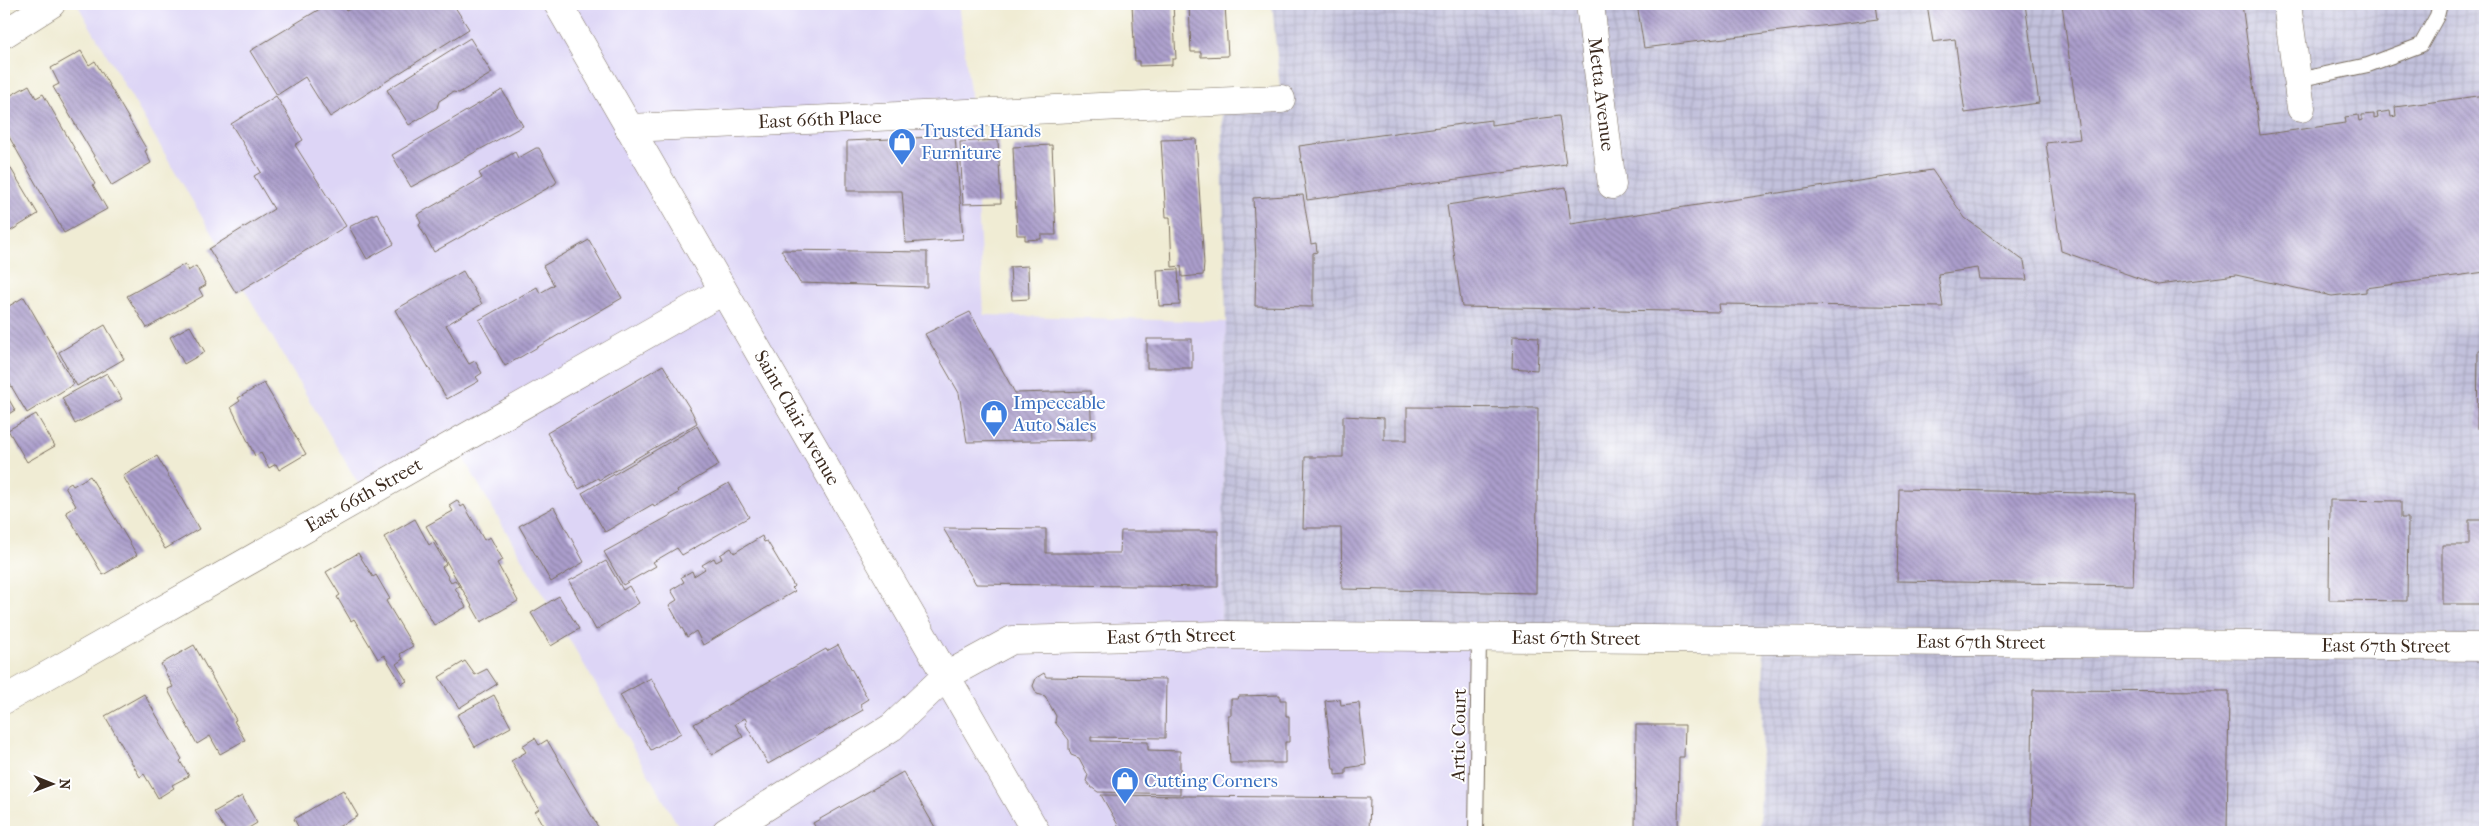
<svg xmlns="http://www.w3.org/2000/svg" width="2489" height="836" viewBox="0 0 2489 836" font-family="'IM FELL French Canon',serif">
<defs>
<pattern id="industrial-grid" width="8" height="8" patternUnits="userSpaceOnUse" patternTransform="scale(1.25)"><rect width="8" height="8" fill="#c2c1dc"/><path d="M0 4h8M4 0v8" fill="none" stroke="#a8a6bc"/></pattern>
<pattern id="building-back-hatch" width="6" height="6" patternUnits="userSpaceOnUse" patternTransform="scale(1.25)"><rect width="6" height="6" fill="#ab9ecc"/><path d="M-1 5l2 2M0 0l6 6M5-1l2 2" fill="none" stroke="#8c81a5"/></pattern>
</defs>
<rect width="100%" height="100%" fill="#fff"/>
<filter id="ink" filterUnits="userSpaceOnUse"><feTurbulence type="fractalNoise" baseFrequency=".02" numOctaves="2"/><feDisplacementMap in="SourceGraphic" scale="10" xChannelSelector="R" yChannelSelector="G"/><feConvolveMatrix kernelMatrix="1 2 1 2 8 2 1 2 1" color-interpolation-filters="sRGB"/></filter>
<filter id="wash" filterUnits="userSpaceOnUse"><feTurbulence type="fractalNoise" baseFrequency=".0096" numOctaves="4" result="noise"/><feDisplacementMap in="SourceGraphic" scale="20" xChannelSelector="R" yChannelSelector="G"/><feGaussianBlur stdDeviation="1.12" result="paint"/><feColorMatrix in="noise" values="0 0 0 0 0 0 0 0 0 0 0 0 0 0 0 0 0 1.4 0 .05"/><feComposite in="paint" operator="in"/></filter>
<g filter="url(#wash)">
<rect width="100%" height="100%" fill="#f0ecd4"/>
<path fill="#ddd5f6" d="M77,4h881l15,109 11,202 242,7 -5,313 258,3 -3,194h-794l-227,-388 -90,51z"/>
<path fill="url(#industrial-grid)" d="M1272,4h1213v828h-725l4,-190 -543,-7 5,-313 -5,-220 60,-3z"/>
<g id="blocks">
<g fill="url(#building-back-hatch)">
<path d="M328,4h13l5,7 12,-7h95l16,25 -139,88 -25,-40 -28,18 -27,-44z"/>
<path d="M1132,4h41l3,55h-4v6l-33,1v-5h-4z"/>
<path d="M1189,4h36l3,52 -27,1v-5h-10z"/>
<path d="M1637,4h239l2,15 -234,29z"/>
<path d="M1927,4h98l14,99 -74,10 -10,-74 -22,3z"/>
<path d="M2062,4h180l18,131 86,-12 -1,-6 13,-2 1,6 3,-1v-5l12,-1v5l4,-1 -1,-5 13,-2 1,6 5,-1 -1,-9 90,-12v177l-119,16v4l-34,4 -96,-21 -78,10 -97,-34 -15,-108 34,-4z"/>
<path d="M470,38l22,35 -33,20 -6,-1 -14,9 -2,7 -28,17 -22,-35z"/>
<path d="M81,51l8,14 6,-4 52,89 -2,1 6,12 -39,23 -59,-99 6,-3 -8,-16z"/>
<path d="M29,85l7,13 7,-4 52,90 -2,1 14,24 -43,24 -60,-105v-5l4,-2 -4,-7v-15z"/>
<path d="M502,90l21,36 -112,61 -19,-32z"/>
<path d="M276,96l27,44 -8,5 51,81 -110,67 -27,-44 65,-40 -20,-33 7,-4 -30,-48z"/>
<path d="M1559,116l7,48 -259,36 -8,-54 192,-26v5z"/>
<path d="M955,136l8,103 -57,4 -4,-52h-55v-50z"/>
<path d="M1196,139l8,125 -1,11 -21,2 -1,-11 -9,1 -2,-50h-4l-5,-77z"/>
<path d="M998,140l3,63 -38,1 -3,-62z"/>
<path d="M1052,145l4,90h-15v4l-16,1v-5h-8l-4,-88z"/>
<path d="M536,148h3l18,33 -2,3 -121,68 -15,-27 2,-2 -4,-8 65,-37 -3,-5 36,-21 3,6z"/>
<path d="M4,157l34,57 -34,21z"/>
<path d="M1932,170l33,48 59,43 3,19 -48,-1 -2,-11 -39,6 5,33 -224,-3 1,8 -258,-5 -15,-102 119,-18 5,37z"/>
<path d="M1303,195l8,49 5,-1 1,9 -4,1v54l-58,-1 1,-46 -3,-62z"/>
<path d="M377,213l17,31 -27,15 -18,-32z"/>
<path d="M589,240l33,58 -117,68 -26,-46 58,-33 3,6 14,-8 -11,-19z"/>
<path d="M781,250l146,2v35l-127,-4z"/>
<path d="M185,264l3,7 8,-5 10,19 -7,4 4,7 -56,32 -20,-32z"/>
<path d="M1028,266l1,33 -17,1 -2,-33z"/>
<path d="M1178,269l2,36 -21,1 -2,-36z"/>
<path d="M463,271l19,33 -36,21 23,39 6,-3 7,12 -6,4 3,4 -32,18 -52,-89z"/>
<path d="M24,297l50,87 -47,29 -23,-39v-65z"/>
<path d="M970,312l45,81 75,-2 2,49 -125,2 -8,-49 -34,-59z"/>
<path d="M105,325l19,34 -47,27 -18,-34z"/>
<path d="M190,326l15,26 -21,12 -14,-27z"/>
<path d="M1513,336l26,1 -2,33 -25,-2z"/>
<rect x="1147" y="339" width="45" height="29"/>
<path d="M2478,351h7v77h-8z"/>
<path d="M663,365l29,47 5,11 -98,57 -1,-2 -19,11 -32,-56z"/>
<path d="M107,373l15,26 -47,25 -13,-26z"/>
<path d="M264,383l42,71 -27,16 -3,-6 -7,4 -8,-15 -6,3 -24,-49 9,-6 -2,-3z"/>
<path d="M4,391l11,19 -11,7z"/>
<path d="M1407,407l131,1 -2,185 -194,-4 -1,-61h-38l2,-71h38v-41l41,2v22h23z"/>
<path d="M36,414l19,32 -28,16 -19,-32z"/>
<path d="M697,426l22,39 -42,25 1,3 -24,14 -1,-3 -48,28 -23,-39z"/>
<path d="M157,456l42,73 -34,20 -42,-73z"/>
<path d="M90,476l47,79 -34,20 -37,-63 10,-6 -11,-19 6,-4 2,3z"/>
<path d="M729,483l20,34 -67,38 -5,-7 -24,14 3,4 -33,19 -19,-33z"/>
<path d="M1899,489l237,5 -3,91 -236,-4z"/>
<path d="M457,500l4,7 3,-2 20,35 6,-3 13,23 -6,3 21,38 -37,21 -55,-96 27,-15 -4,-6z"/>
<path d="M2330,500l71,1v17h7l-1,83 -78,-1z"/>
<path d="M554,507l30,55 -33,20 -32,-56z"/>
<path d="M415,519l14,26 4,-3 13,22 -4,3 9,15 4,-2 4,6 -4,2 11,19 -32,18 -50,-88z"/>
<path d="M2469,520h16v84h-43v-59h27z"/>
<path d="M943,528l103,1v24h74l1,-22h97v56l-242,-3z"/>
<path d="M762,536l2,6 3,-1 27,45 -2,2 3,3 -92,54 -7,-14 -9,6 -18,-32 8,-5 -6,-10 13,-8 -3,-5 11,-6 2,5 11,-7 -3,-4 12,-7 2,4 6,-3 -2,-4 11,-7 3,5z"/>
<path d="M358,553l15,24 3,-2 14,24 -4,2 27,45 -13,8 3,5 -7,5 11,17 -5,3 -18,-29 -6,4 -24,-40 -3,2 -14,-24 3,-2 -14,-23z"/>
<path d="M606,561l17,29 6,-4 10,17 -43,27 -27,-49z"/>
<path d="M559,596l20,33 -28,17 -20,-33z"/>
<path d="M194,645l42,75 -2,1 11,19 -25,14 -10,-18 -13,8 -27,-50 -2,-5 5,-2 -12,-23z"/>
<path d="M838,645l30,54 -8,5 3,6 -95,54 -23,-41 2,-1 -2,-4 -10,6 8,13 -31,18 -18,-31 132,-75 1,2z"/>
<path d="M465,661l10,14 12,-6 10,15 -38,24 -20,-31z"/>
<path d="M1044,673l2,4 120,2 -1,59 -74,-1v4l57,1v8l32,1v43l-82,-2 -7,-5 -5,-6 2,-6 -9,-17 -8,-3 -2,-6v-9l-14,-18 1,-6 -11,-20 -8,-2 -4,-8 3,-8z"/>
<path d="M651,678l30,55 -30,17 -31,-55z"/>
<path d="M2033,690l196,1 -2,141h-196z"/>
<path d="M144,694l38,65 -2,2 9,15 -17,9 2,3 -16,10 -14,-24 -4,3 -35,-61z"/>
<path d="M494,695l17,32 -36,20 -18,-32z"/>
<path d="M1280,695v5h6v16h3v26h-4v21h-55l-2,-48h3v-16h7l1,-3z"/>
<path d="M1340,699l1,6 18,-2 7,62 -20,3v6l-11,1v-6h-2l-8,-68z"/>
<path d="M1636,725h49l-1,32h-5l-1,75h-43z"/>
<path d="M535,738l4,7 8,-5 54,92h-54l-12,-20 4,-3 -28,-48 15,-9 -4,-6z"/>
<path d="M903,772l33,57 -6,3h-112l-5,-9z"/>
<path d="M343,790l15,26 -29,16h-28l-7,-13z"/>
<path d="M1101,795l269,3 -1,34h-247z"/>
<path d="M242,796l15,27 -15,9h-15l-13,-20z"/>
</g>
</g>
</g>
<g filter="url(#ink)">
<use href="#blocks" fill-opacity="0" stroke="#7a6e5e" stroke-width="1"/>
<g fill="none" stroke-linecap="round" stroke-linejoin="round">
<defs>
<g id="lane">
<path d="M2297,80l71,-15 53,-20 16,-29 3,-12"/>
<path d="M1476,832l3,-194"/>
</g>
<g id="street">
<path id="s1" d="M1590,4l22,181"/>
<path d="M2287,4l14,104"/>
<path d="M4,34l47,-30"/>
<path id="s2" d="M629,128l652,-29"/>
<path id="s3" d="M4,700l719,-409"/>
<path id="s4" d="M726,832l166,-105 54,-51 66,-36 209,-5 1264,12"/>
</g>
<g id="secondary">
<path id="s5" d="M558,4l478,828"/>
</g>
</defs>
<use href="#lane" stroke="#7a6e5e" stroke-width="16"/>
<use href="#street" stroke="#7a6e5e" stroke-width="29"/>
<use href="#secondary" stroke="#7a6e5e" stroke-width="29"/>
<use href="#lane" stroke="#fff" stroke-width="14"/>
<use href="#street" stroke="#fff" stroke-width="28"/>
<use href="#secondary" stroke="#fff" stroke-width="28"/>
</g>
</g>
<defs>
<symbol id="shop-pin" viewBox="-11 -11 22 30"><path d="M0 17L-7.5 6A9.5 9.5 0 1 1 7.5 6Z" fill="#3f7fe0" stroke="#fff"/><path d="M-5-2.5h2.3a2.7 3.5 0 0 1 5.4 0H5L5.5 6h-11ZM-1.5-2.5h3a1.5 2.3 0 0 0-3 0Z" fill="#fff"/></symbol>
</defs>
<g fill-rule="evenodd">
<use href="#shop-pin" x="886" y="126" width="32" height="43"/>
<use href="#shop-pin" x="978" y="398" width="32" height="43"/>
<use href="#shop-pin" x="1109" y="765" width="32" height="43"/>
</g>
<g text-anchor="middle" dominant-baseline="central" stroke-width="4" stroke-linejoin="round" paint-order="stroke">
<g font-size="19" fill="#3b2a1e" stroke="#fff">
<text stroke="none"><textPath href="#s1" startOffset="91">Metta Avenue</textPath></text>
<text stroke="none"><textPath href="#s2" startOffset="191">East 66th Place</textPath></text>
<text stroke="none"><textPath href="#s5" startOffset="478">Saint Clair Avenue</textPath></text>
<text stroke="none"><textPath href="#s3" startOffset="414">East 66th Street</textPath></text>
<text stroke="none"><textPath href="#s4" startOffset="505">East 67th Street</textPath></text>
<text stroke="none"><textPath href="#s4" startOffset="910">East 67th Street</textPath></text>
<text stroke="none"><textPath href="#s4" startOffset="1315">East 67th Street</textPath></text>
<text stroke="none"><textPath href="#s4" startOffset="1720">East 67th Street</textPath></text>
<text transform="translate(1459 735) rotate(-89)">Artic Court</text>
</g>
<g font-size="19" fill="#366cbe" stroke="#fff" text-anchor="start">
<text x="921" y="131">Trusted Hands<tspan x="921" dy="22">Furniture</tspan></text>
<text x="1013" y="403">Impeccable<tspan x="1013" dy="22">Auto Sales</tspan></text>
<text x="1144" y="781">Cutting Corners</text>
</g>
</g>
<rect width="2489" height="836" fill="none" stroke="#fff" stroke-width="20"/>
<g transform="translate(52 784) rotate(91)" stroke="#ffffff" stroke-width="4" paint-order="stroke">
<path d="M0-4L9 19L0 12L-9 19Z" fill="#3b2a1e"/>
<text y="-8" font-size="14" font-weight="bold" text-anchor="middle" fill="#3b2a1e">N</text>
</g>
</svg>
